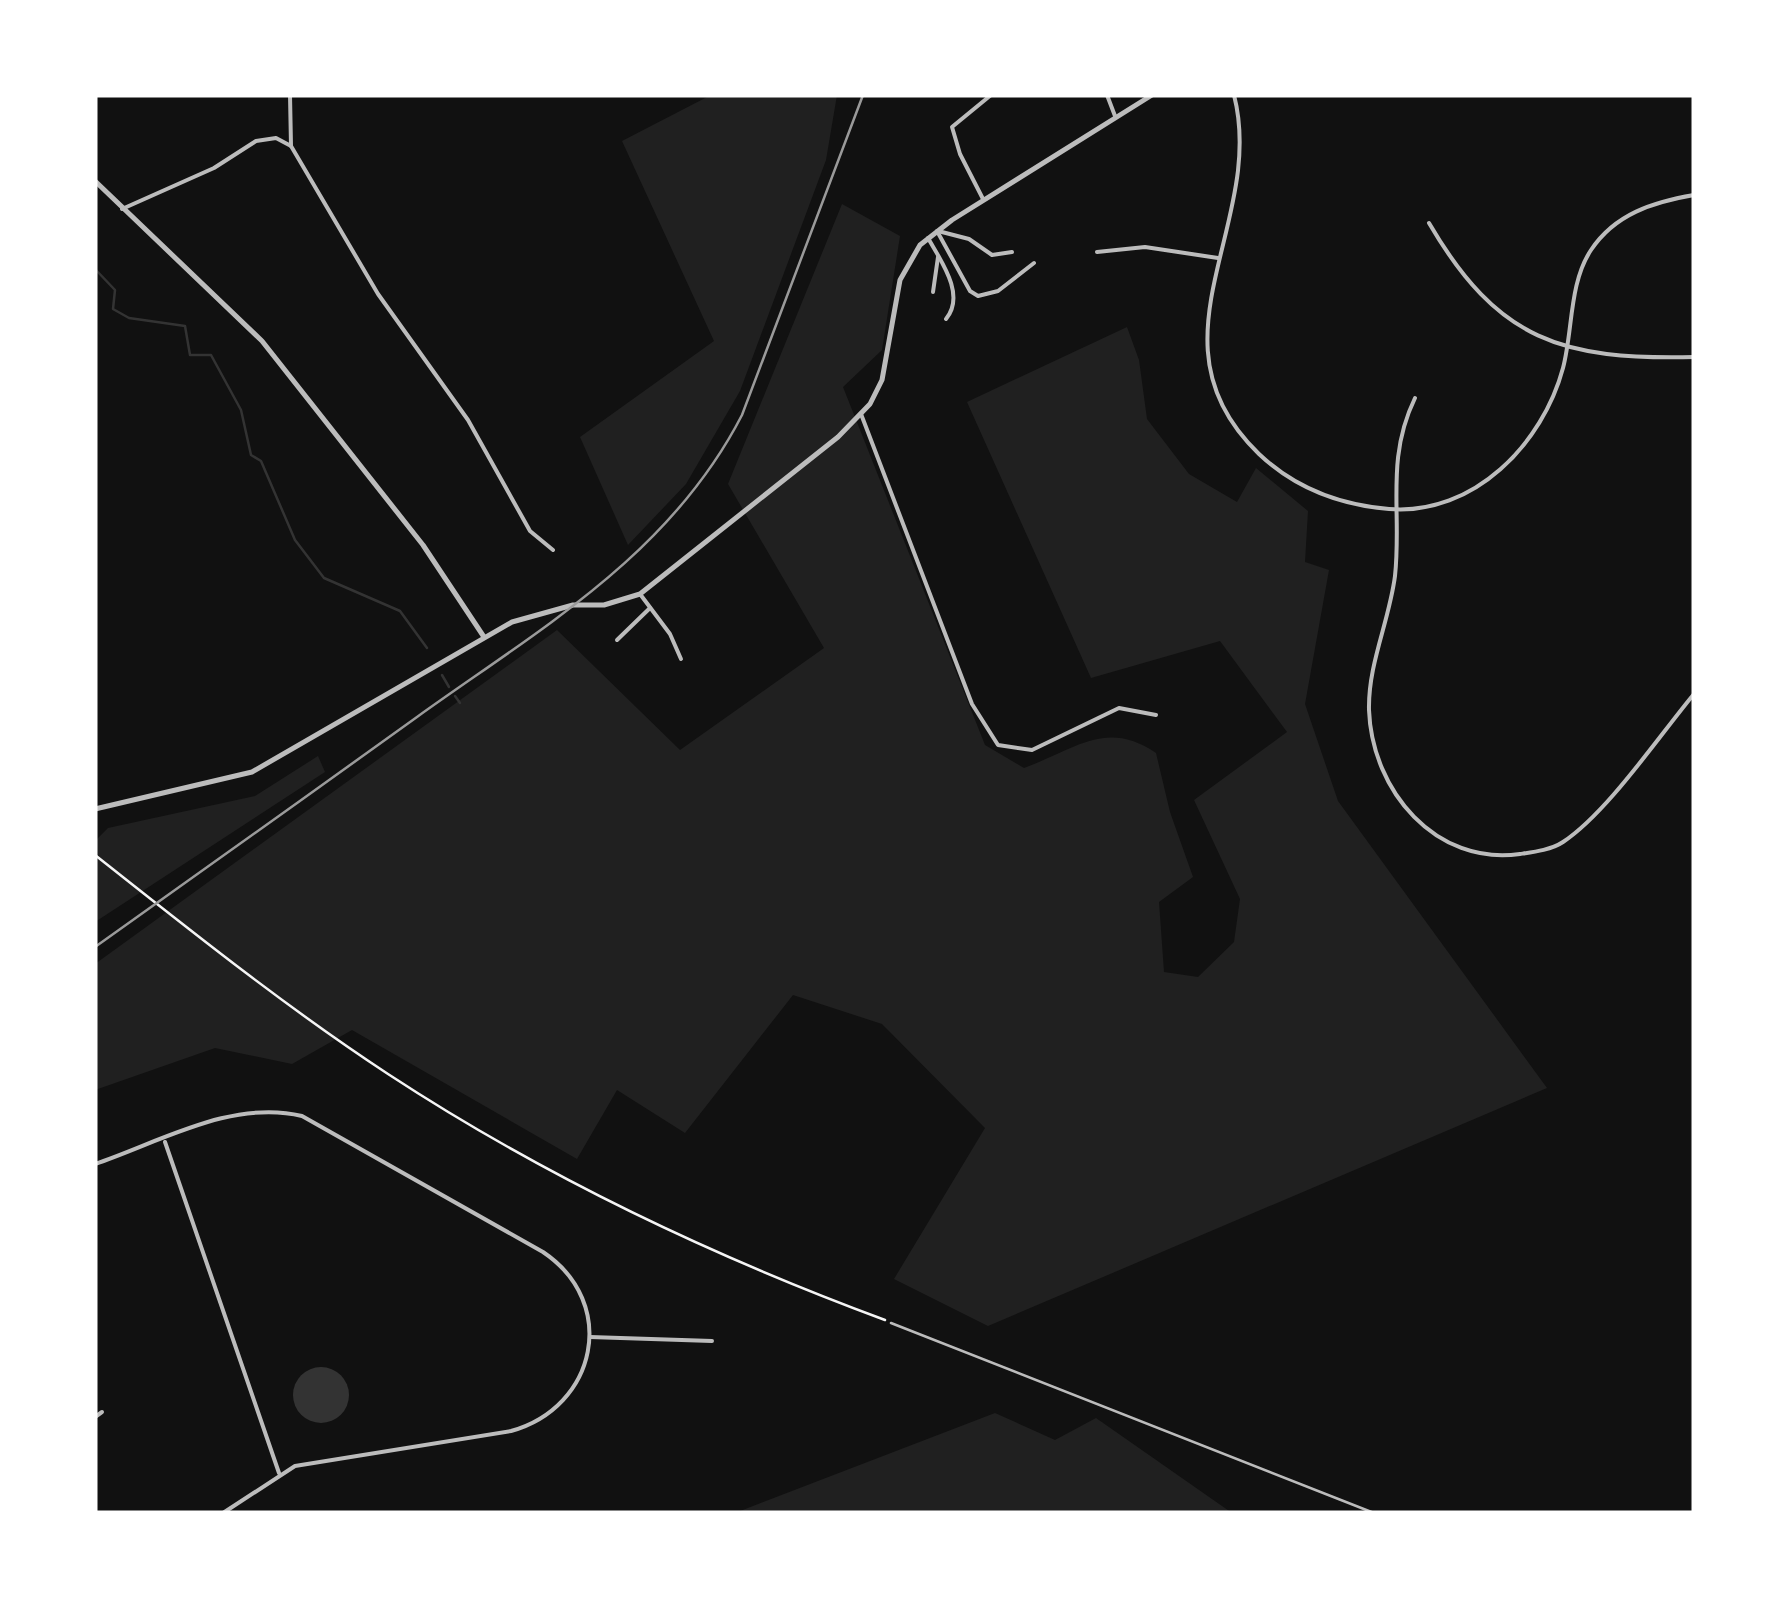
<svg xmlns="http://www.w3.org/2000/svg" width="1789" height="1608" viewBox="0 0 1789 1608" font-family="'Playfair Display',serif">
<rect width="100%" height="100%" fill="#111"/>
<g fill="#202020">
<path d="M711,95h126l-11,65 -86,231 -54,93 -58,61 -48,-108 134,-96 -92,-200z"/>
<path d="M842,204l58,32 -18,114 -39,37 142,358 39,23c52,-19 82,-49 132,-15l14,59 23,65 -34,25 5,70 34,5 36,-35 6,-43 -46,-99 93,-68 -67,-91 -129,37 -124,-276 160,-75 12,33 8,59 42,55 48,28 19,-34 52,43 -3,51 24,8 -24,134 33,97 209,287 -559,238 -94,-47 91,-151 -103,-104 -89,-29 -108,138 -68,-43 -40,69 -225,-129 -60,34 -77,-16 -120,42v-126l462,-334 123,120 144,-102 -96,-164z"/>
<path d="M318,756l7,16 -230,150v-81l13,-13 147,-32z"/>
<path d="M995,1413l60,27 41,-22 136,95h-497z"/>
</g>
<circle fill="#333" cx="321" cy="1395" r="28"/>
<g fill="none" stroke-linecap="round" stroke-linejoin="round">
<g stroke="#333" stroke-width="2.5">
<path d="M95,269l20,21 -2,19 16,9 56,8 5,29h21l30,55 10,45 10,6 34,79 29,38 76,33 27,37"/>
<path d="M442,675l7,12"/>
<path d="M455,696l5,7"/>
</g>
<path stroke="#f5f5f5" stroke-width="2.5" d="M95,855c96,76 191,152 293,219 154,101 324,182 497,246"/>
<path stroke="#bcbcbc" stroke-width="2.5" d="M891,1323l483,190"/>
<g stroke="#bcbcbc" stroke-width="4">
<path d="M290,95l1,51"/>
<path d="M1107,95l8,21"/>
<path d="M1234,95c33,129 -93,246 25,359 36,34 81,51 130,55 85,7 154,-66 174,-141 10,-38 6,-85 28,-118 24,-36 62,-48 103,-55"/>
<path d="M983,199l-23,-45 -8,-27 39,-32"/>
<path d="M122,209l92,-41 42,-27 20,-3 15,8 87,148 90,126 62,111 23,19"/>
<path d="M1429,223c69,118 133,137 265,134"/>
<path d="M937,231l33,60 8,5 20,-5 36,-28"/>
<path d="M938,231l31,8 23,16 20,-3"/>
<path d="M928,238c13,23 38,57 18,81"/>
<path d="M1097,252l48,-5 73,11"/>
<path d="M933,292l5,-35"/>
<path d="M1415,398c-30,62 -13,114 -20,178 -6,46 -27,88 -26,134 3,81 67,156 151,144 14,-2 31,-4 43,-12 44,-29 96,-106 131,-148"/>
<path d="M861,414l111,290 26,41 34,5 87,-42 37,7"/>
<path d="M640,594l30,40 11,25"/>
<path d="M617,640l33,-32"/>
<path d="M165,1142l114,331"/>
<path d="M95,1164c65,-22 137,-65 207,-48l241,136c76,51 54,155 -32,179l-216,35 -72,47"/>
<path d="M590,1337l122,4"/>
<path d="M95,1417l7,-5"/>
</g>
<g stroke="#bcbcbc" stroke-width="5">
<path d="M95,181l167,160 161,204 61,92"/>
<path d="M95,809l157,-37 260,-150 61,-17h31l36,-11 198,-157 32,-33 12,-24 18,-100 20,-35 32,-25 200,-125"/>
</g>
<path stroke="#9a9a9a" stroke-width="2.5" d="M95,947c107,-76 215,-153 322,-230 124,-89 253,-162 325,-302l121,-320"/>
</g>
<rect width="1789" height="1608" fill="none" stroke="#ffffff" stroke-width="195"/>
</svg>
